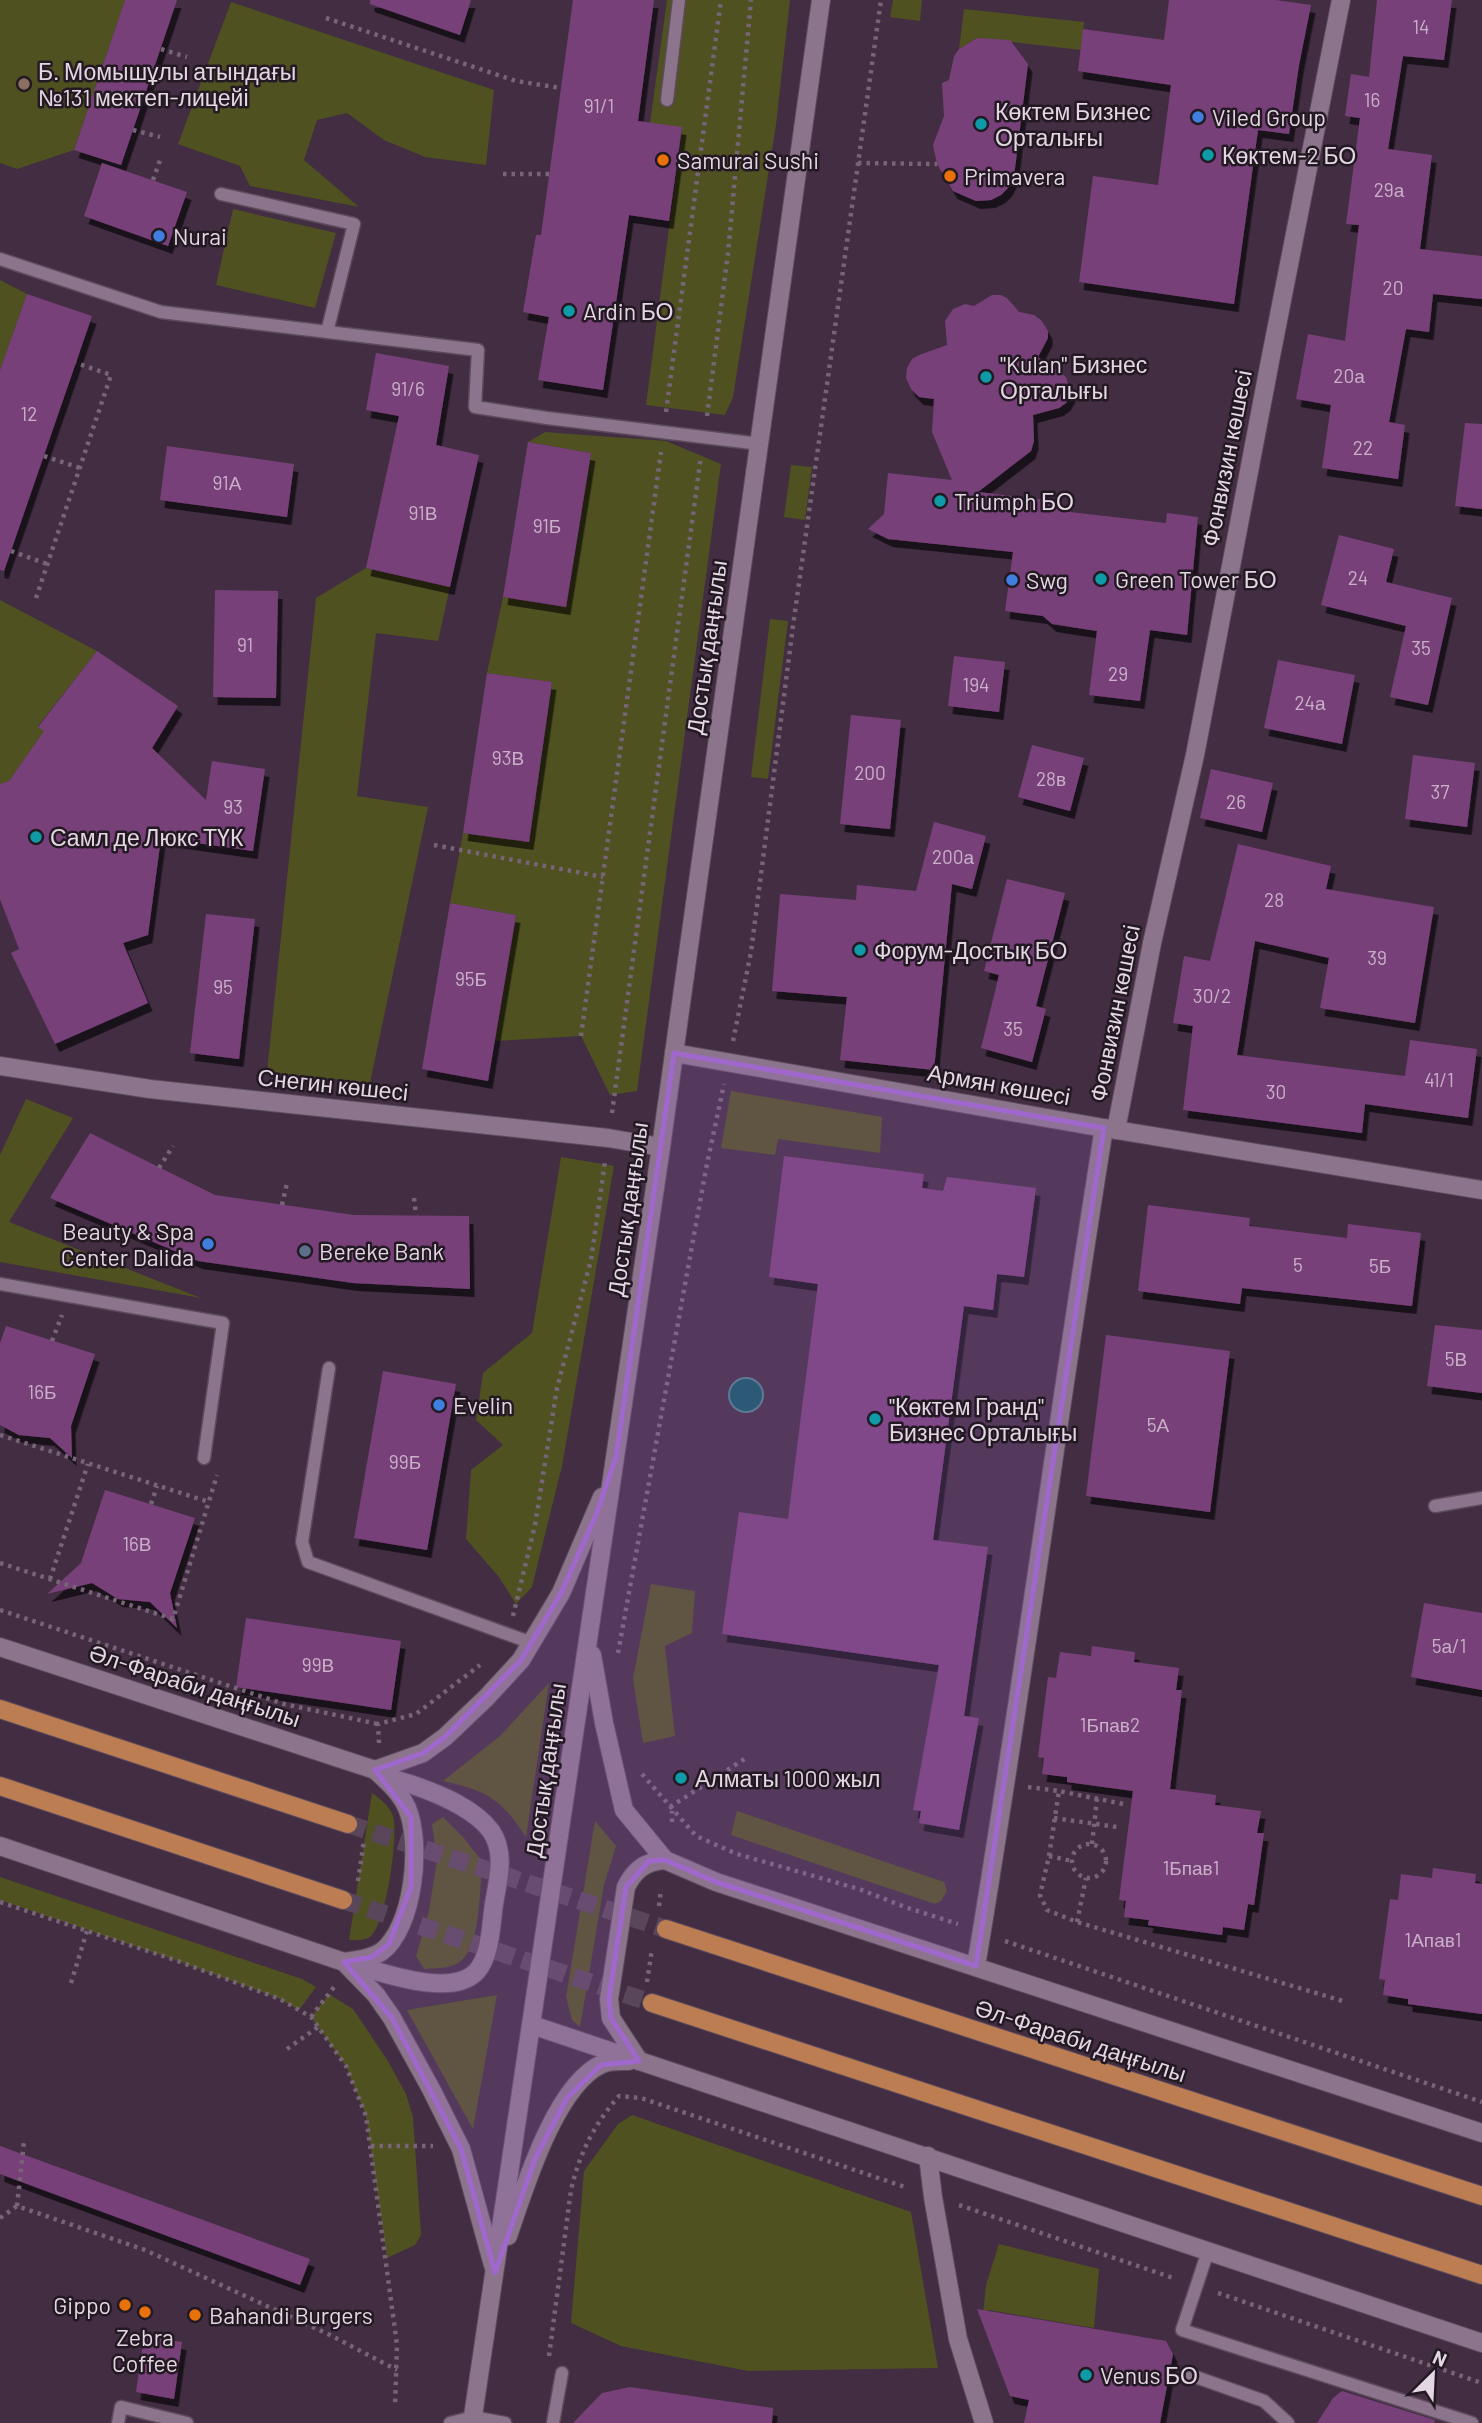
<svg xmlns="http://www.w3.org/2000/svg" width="1482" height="2423" viewBox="0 0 1482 2423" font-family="Barlow,sans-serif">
<defs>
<filter id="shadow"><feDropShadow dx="4.5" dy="8" stdDeviation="0" flood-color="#0009"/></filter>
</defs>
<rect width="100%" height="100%" fill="#422d42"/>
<g fill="#4f5120">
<path d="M0,0h125l-51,150 -57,19 -17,-6z"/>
<path d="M667,0h123l-14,125 -43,272 -8,18 -79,-10 36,-277 -32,-5z"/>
<path d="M893,0h29l-2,21 -30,-4z"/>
<path d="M231,2l263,88 -8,75 -61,-8 -41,-17 -37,-27 -30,7 -13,40 55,47 -109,-21 -10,-20 -62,-22z"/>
<path d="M964,9l120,13 -3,28 -104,-12 -18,11z"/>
<path d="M233,209l103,24 -21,75 -99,-23z"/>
<path d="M0,280l27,14 -27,76z"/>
<path d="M545,432l121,9 55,23 -84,627 -27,4 -29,-59 -86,5 21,-126 -66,-12 13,-70 66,9 23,-160 -65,-9 16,-76 63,10 25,-154 -63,-11z"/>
<path d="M791,465l21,2 -7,53 -21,-3z"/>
<path d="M366,568l84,19 -12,54 -62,-8 -19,163 71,11 -58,276 -103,-11 49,-474z"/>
<path d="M0,600l97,51 -59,75 6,5 -35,50 -9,3z"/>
<path d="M770,619l18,2 -20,158 -17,-2z"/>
<path d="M731,1091l151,26 -2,36 -102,-14 -3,16 -54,-7z"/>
<path d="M26,1099l47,19 -64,104 192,76 -201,-36v-107z"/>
<path d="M561,1157l53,9 -52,300 -30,121 -16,17 -17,-27 -33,-38 5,-69 32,-25 -27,-25 7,-47 49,-40z"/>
<path d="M651,1584l44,7 -3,42 -27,13 10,90 -32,7 -10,-64z"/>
<path d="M549,1683l-23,154c-25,-38 -38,-46 -83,-56l57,-45z"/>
<path d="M372,1793c8,6 18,13 21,23 6,18 -7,110 -23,121 -6,4 -14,3 -21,3z"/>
<path d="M737,1811l207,71 3,9 -6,10 -6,3 -204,-69z"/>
<path d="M443,1817l20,20 19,24c-2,25 -1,83 -21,100 -10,8 -25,7 -37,8l-8,-13 13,-45 8,-51 -5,-36z"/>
<path d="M595,1821l21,25 -12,39 -24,142 -8,-7 -6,-23z"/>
<path d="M0,1877l302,102 14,8 -17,23 -19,-11 -105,-39 -175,-60z"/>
<path d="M329,1994l24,15 35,52 18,33 7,23 8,118 -6,10 -28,13 -21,-142 -20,-50 -35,-49z"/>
<path d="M497,1995l-24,134 -66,-119z"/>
<path d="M632,2115l279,97 27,156 -190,3 -127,-25 -50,-23 13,-152 34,-47z"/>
<path d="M999,2244l100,25 -5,59 -106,-18 -5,4 3,-29z"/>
</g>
<circle fill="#0f5560" stroke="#4f7c87" stroke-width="2" cx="746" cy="1395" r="17"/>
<g fill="#784079" filter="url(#shadow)">
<path d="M125,0h52l-56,165 -47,-15z"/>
<path d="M370,0h101l-11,35 -90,-31z"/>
<path d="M573,0h81l-16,121 44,6 -13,94 -40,-6 -26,175 -65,-10 11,-63 -26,-5 13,-77h5z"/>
<path d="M1169,0h107l35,5 -12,60 -10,69 -31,-4 -24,174 -155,-22 14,-106 65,9 13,-100 -93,-14 5,-42 81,11z"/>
<path d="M1377,0h75l-8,60 -41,-4 -15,93 44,6 -12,94 62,7v43l-49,-5 -4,38 -23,-3 -17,93 16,3 -7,54 -76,-11 9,-63 -35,-6 12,-65 37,7 14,-116 -13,-1 14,-106 -15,-2 6,-42 18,3z"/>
<path d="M977,38l33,2 18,24 -14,112 -6,12 -7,7 -10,5 -15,1 -23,-10 -16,-27 -4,-19 11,-29 -2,-33 7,-3 5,-24 5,-7z"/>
<path d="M102,163l85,29 -19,54 -84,-30z"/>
<path d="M27,294l65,22 -88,255 -4,-1v-200z"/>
<path d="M992,295h9l6,3 12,14 15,3 7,5 7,11v7l-10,19 28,20 5,17 -5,9 -7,5 -26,7 1,26 -3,10 -53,41 84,10 -1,9 105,12 1,-10 31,4 -11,118 -37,-5 -10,71 -51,-6 8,-64 -45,-7 -9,-8 -38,-5 8,-59 -125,-13 -20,-10 16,-15 4,-41 64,7 -20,-48 2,-33 -15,-2 -8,-8 -5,-11 1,-10 5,-9 7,-4 28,-10 -2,-24 8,-12 12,-5 9,2z"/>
<path d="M376,353l73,13 -13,79 43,10 -29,132 -84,-19 33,-152 -33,-6z"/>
<path d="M1465,423l17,1v85l-27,-3z"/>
<path d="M528,442l63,11 -25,154 -63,-10z"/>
<path d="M167,446l127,18 -7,53 -127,-17z"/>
<path d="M1339,535l55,14 -8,33 66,16 -24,107 -38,-8 16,-71 -85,-21z"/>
<path d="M215,590l63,1 -2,107 -63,-1z"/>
<path d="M97,651l81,55 -26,42 54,52 6,-39 53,8 -12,82 -92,-13 -13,97 -25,8 25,60 -93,41 -44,-91 8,-4 -19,-50v-115l9,-3 35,-50 -6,-4z"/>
<path d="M954,656l51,6 -6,50 -51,-6z"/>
<path d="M1278,660l77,15 -13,69 -78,-16z"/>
<path d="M487,673l65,9 -23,160 -66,-9z"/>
<path d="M851,715l50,5 -11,109 -50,-5z"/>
<path d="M1032,745l52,13 -14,53 -52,-14z"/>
<path d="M1413,755l62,8 -8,64 -62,-8z"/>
<path d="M1211,769l62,14 -11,49 -62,-14z"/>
<path d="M934,822l52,14 -14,53 -20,-5 -18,186 -94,-10 7,-63 -75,-6 8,-97 76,6 1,-15 59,6z"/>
<path d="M1238,844l93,22 -5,23 108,18 -19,116 -95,-15 9,-50 -74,-17 -18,114 168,21 5,-36 67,9 -9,69 -103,-14 -3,29 -179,-23 10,-84 -20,-3 11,-67 26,5z"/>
<path d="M1007,879l58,14 -29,113 10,3 -14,53 -51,-14 18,-73 -15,-4z"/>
<path d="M450,903l66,12 -28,166 -66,-12z"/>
<path d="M206,914l49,5 -16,140 -49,-6z"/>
<path d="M90,1133l125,62 139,20 115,1 1,73 -117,-6 -155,-22 -148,-63z"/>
<path d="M784,1156l140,18 -2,14 21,3 4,-14 89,11 -12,89 -27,-3 -4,36 -29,-4 -31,234 55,7 -24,169 15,2 -20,112 -40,-7 2,-12 -8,-1 26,-145 -217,-31 17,-122 49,7 16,-127 14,-108 -49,-7z"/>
<path d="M1148,1205l102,13 -1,8 98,12 1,-14 73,9 -9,73 -170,-18 -2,16 -102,-13z"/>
<path d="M1435,1325l47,5v63l-55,-7z"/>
<path d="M6,1326l89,28 -24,72 1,32 -22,-20 -31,-3 -19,-10v-82z"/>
<path d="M1106,1335l124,16 -20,161 -124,-16z"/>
<path d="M383,1371l73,13 -29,166 -73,-12z"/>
<path d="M105,1490l90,28 -25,75 7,35 -27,-26 -32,-3 -26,-16 -45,11 34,-31z"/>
<path d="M1424,1603l58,10v77l-71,-13z"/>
<path d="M246,1618l155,23 -10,69 -155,-23z"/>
<path d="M1092,1646l43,6 -1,10 45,6 -3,22h6l-12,99 46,6 -1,10 46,6 -4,22h7l-10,72 -6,-1 -4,26 -21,-3 -1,8 -74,-10 1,-5 -25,-3 2,-16 -7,-1 14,-109 -66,-9v-5l-25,-3 2,-16 -6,-1 10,-80 8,1 4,-26 31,4z"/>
<path d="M1433,1868l43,6 -1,9 7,1v130l-74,-10v-5l-25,-4 2,-15 -6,-1 11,-80 8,1 3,-26 31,4z"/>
<path d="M0,2146l310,113 -10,26 -300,-111z"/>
<path d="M977,2309l189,32 7,13 -13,69h-136l5,-23 -19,-4z"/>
<path d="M144,2337l38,5 -8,57 -38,-7z"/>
<path d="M630,2387l143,21 -1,15h-199l29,-30z"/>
<path d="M1342,2391l93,29 -1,3h-117l16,-25z"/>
</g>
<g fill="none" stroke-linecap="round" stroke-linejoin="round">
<g stroke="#5a465a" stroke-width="18" stroke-dasharray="18 9" stroke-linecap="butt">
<path d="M348,1824l318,105"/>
<path d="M343,1900l309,103"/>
</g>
<defs>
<g id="service">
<path d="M667,100l12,-100"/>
<path d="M221,194l133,30 -27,108"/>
<path d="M0,259l161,53 317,38 -3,57 72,11 213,26"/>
<path d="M0,1284l223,39 -19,135"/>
<path d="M329,1368l-27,174 6,20 224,81"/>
<path d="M1435,1506l47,-8"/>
<path d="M1208,2251l-26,79 290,93"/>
<path d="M1190,2375l74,26 24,22"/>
<path d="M118,2423l3,-16 66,16"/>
<path d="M450,2423l23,-6 32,6"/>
<path d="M553,2423l9,-50"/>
</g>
<g id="minor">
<path d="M674,1053l430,75 378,62"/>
<path d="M0,1066l150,23 458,49 53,9"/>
<path d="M1116,1130l36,-187 43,-188 75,-394 71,-361"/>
<path d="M344,1962c32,8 107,38 133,9 14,-16 14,-48 17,-67 4,-25 12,-51 -3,-73 -17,-23 -52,-37 -78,-46 -11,-4 -24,-6 -35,-13"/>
<path d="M976,1966c47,-279 83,-559 128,-838"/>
<path d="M928,2156l5,41 25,142 26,84"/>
</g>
<g id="secondary">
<path d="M0,1647l375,123c12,11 25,22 32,38 15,35 7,120 -26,144 -11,7 -24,8 -37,10l-344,-116"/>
<path d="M592,1655l12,68 20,87 41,50 51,22 766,251"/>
<path d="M375,1770l48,-17 22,-16 41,-39 35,-38 40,-67 41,-96"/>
<path d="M344,1962l32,33 16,23 39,71 30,60 32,116"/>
<path d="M532,2025l950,318"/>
<path d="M639,2061l-28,-43 -2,-19 17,-112c9,-18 19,-25 39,-27"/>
<path d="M508,2236c16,-46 47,-151 94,-172 9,-4 18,-3 27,-3"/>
<path d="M472,2423l189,-1276 160,-1147"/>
</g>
<g id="primary">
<path d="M0,1709l348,115"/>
<path d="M0,1786l343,114"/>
<path d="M666,1929l816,267"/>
<path d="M652,2003l830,272"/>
</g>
</defs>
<use href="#service" stroke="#5d4b5c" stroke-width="15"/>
<use href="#minor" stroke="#5d4b5c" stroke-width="20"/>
<use href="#secondary" stroke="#5d4b5c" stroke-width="20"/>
<use href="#primary" stroke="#5d4b5c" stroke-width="20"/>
<g stroke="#776477" stroke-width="4.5" stroke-dasharray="3.5 5" stroke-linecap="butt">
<path d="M326,18l190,63 45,7"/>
<path d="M161,49l26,8"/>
<path d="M133,130l27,7"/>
<path d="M858,163l79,1"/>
<path d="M503,174h46"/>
<path d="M153,180l7,-20"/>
<path d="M666,412l55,-412"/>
<path d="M707,416l21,-163 23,-253"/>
<path d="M44,456l36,12"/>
<path d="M11,551l36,13"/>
<path d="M36,598l75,-223 -35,-12"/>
<path d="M434,845l169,32"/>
<path d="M581,1036l80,-584"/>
<path d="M733,1041l18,-89 42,-326 88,-626"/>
<path d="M612,1113l89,-657"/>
<path d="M159,1168l14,-22"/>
<path d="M414,1198l2,17"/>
<path d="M282,1205l5,-22"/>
<path d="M52,1341l10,-26"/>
<path d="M0,1435l209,67"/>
<path d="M151,1504l6,-18"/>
<path d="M0,1563l173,56 44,-144"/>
<path d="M50,1579l38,-115"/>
<path d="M0,1610l284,94 94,20"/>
<path d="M513,1616l22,-91 22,-137 34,-128 14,-98"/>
<path d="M618,1653l88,-484 18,-85"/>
<path d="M379,1743l-1,-19 38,-10 64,-49"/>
<path d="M642,1774l54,62 41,18 122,35 46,18 53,17"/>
<path d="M1028,1787l31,4"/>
<path d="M1123,1804l-64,-13 -10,65 -9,39 7,15 30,12 266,79"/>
<path d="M670,1807l76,-49"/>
<path d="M1054,1818l63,9"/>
<path d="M672,1822v-11"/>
<path d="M1092,1844l5,-45"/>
<circle cx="1089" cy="1861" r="17"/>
<path d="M1049,1856l23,5"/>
<path d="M358,1881l6,-40"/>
<path d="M0,1902l175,58 105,39 31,18 35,49 20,50 31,229 -2,62"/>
<path d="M659,1906l2,-17"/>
<path d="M1077,1922l9,-44"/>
<path d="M1005,1941l477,161"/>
<path d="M647,1982l5,-33"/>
<path d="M71,1983l16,-52"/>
<path d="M311,2017l23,-30"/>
<path d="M287,2049l31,-22"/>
<path d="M371,2146h62"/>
<path d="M959,2205l217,74"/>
<path d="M17,2206l7,-65"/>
<path d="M0,2218l17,-12 128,44 185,85 67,35"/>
<path d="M1218,2293l264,90"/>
<path d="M549,2356l22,-166c8,-36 24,-67 48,-94l22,2 267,90"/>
</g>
<use href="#service" stroke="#8c758c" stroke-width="12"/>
<use href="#minor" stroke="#8c758c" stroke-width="18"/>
<use href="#secondary" stroke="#8c758c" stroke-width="18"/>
<use href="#primary" stroke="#bc7d52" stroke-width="18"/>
</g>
<path fill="#a068cc" fill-opacity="0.2" stroke="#a068cc" stroke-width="5" stroke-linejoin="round" d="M674,1053l430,75 -128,838 -260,-84 -51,-22 -16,1 -23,26 -17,112 2,19 28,43 -38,4 -34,33 -32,61 -40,114 -34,-124 -69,-131 -48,-56 28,-5 17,-13 22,-57v-70l-36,-47 48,-17 22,-16 76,-77 40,-67 35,-78 20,-58z"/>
<circle fill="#8d6e63" stroke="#231923" stroke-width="2.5" cx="24" cy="84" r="7"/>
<g fill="#3f7fe0" stroke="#231923" stroke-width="2.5">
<circle cx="1198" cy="117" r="7"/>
<circle cx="159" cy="236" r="7"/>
<circle cx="1012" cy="580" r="7"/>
<circle cx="208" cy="1244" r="7"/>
<circle cx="439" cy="1405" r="7"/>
</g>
<g fill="#0f9aa8" stroke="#231923" stroke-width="2.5">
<circle cx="981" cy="124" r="7"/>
<circle cx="1208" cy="155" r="7"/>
<circle cx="569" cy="311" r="7"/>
<circle cx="986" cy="377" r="7"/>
<circle cx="940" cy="501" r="7"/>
<circle cx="1101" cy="579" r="7"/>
<circle cx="36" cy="837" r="7"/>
<circle cx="860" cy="950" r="7"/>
<circle cx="875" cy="1419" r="7"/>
<circle cx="681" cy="1778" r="7"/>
<circle cx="1086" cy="2375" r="7"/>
</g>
<g fill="#e8710a" stroke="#231923" stroke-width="2.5">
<circle cx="663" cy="160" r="7"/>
<circle cx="950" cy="176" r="7"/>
<circle cx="125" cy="2305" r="7"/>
<circle cx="145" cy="2312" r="7"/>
<circle cx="195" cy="2315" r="7"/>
</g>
<circle fill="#5c6f8a" stroke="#231923" stroke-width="2.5" cx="305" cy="1251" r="7"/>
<g text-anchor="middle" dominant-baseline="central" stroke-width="5" stroke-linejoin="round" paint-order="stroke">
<g font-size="19" fill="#c9b0c8">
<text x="1421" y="26">14</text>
<text x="1372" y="99">16</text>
<text x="599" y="105">91/1</text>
<text x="1389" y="189">29а</text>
<text x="1393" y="287">20</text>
<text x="1349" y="375">20а</text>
<text x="408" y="388">91/6</text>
<text x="29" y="413">12</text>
<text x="1363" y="447">22</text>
<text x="227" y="482">91А</text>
<text x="423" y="512">91В</text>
<text x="547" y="525">91Б</text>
<text x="1358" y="577">24</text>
<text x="245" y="644">91</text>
<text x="1421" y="647">35</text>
<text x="1118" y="673">29</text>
<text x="976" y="684">194</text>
<text x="1310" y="702">24а</text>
<text x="508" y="757">93В</text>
<text x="870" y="772">200</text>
<text x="1051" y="778">28в</text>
<text x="1440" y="791">37</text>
<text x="1236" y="801">26</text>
<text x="233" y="806">93</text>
<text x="953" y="856">200а</text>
<text x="1274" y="899">28</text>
<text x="1377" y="957">39</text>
<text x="471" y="978">95Б</text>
<text x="223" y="986">95</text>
<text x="1212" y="995">30/2</text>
<text x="1013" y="1028">35</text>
<text x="1439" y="1079">41/1</text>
<text x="1276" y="1091">30</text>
<text x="1298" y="1264">5</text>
<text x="1380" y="1265">5Б</text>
<text x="1456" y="1358">5В</text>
<text x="42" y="1391">16Б</text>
<text x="1158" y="1424">5А</text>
<text x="405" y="1461">99Б</text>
<text x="137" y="1543">16В</text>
<text x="1449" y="1645">5а/1</text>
<text x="318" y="1664">99В</text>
<text x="1110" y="1724">1Бпав2</text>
<text x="1191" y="1867">1Бпав1</text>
<text x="1433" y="1939">1Апав1</text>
</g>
<g font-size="23" fill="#e4d6e3" stroke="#231923" text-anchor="start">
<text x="38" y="71">Б. Момышұлы атындағы<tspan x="38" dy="26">№131 мектеп-лицейі</tspan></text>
<text x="995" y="111">Көктем Бизнес<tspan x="995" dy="26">Орталығы</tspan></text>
<text x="1212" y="117">Viled Group</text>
<text x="1222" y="155">Көктем-2 БО</text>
<text x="677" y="160">Samurai Sushi</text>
<text x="964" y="176">Primavera</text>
<text x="173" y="236">Nurai</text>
<text x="583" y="311">Ardin БО</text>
<text x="1000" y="364">"Kulan" Бизнес<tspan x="1000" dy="26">Орталығы</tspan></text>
<text x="954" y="501">Triumph БО</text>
<text x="1115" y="579">Green Tower БО</text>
<text x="1026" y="580">Swg</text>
<text x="50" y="837">Самл де Люкс ТҮК</text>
<text x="874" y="950">Форум-Достық БО</text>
<text x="194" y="1231" text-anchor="end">Beauty &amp; Spa<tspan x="194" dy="26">Center Dalida</tspan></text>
<text x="319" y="1251">Bereke Bank</text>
<text x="453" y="1405">Evelin</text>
<text x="889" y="1406">"Көктем Гранд"<tspan x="889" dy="26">Бизнес Орталығы</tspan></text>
<text x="695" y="1778">Алматы 1000 жыл</text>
<text x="111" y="2305" text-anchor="end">Gippo</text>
<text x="209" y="2315">Bahandi Burgers</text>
<text x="145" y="2337" text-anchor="middle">Zebra<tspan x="145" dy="26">Coffee</tspan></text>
<text x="1100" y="2375">Venus БО</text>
</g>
<g font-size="23" fill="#e4d6e3" stroke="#231923">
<text transform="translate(1226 458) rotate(-79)">Фонвизин көшесі</text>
<text transform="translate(706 647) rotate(-82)">Достық даңғылы</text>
<text transform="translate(1114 1013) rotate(-79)">Фонвизин көшесі</text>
<text transform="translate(333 1084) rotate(6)">Снегин көшесі</text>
<text transform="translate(999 1084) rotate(10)">Армян көшесі</text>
<text transform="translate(627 1209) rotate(-82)">Достық даңғылы</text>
<text transform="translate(195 1685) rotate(18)">Әл-Фараби даңғылы</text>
<text transform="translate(545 1770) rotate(-82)">Достық даңғылы</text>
<text transform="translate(1081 2040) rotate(18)">Әл-Фараби даңғылы</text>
</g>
</g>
<g transform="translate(1433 2374) rotate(24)" stroke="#231923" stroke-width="5" paint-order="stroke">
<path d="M0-5L12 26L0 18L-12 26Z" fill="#e4d6e3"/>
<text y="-10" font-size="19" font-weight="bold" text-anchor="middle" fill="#e4d6e3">N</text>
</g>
</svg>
